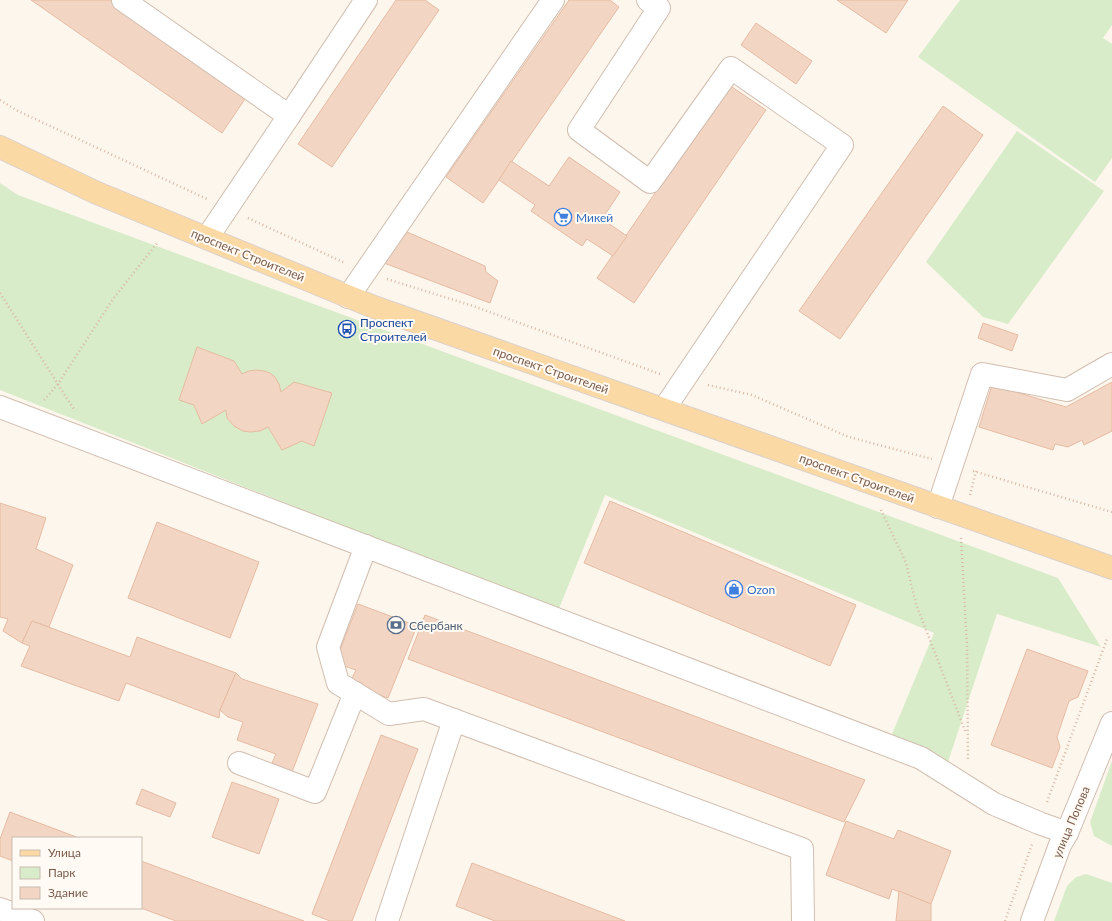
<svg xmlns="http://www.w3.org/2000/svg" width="1112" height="921" viewBox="0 0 1112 921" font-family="Lato,sans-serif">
<rect width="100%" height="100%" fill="#fdf6ec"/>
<g fill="#d8ecc9">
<path d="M960,0h152v25l-9,13 9,6v114l-17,24 -177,-125z"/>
<path d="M1017,131l87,60 -96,133 -25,-7 -57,-55z"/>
<path d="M0,183l18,12 1040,383 43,69 -104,-33 -49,148 -58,-23 44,-106 -329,-138 -47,116 -558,-221z"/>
<path d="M1112,761v85l-18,-10 -4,-14z"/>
<path d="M1086,874l26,9v38h-58l13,-35 9,-9z"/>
</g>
<g fill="#f3d5c3" stroke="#e6bba3">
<path d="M31,0h79l137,96 -25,37z"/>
<path d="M396,0h29l14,10 -107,157 -34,-23z"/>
<path d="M569,0h41l9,7 -136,196 -37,-26z"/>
<path d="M837,0h71l-22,33z"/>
<path d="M756,23l56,38 -16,23 -55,-39z"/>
<path d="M729,85l37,25 -132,193 -37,-25z"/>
<path d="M943,106l40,29 -143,204 -41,-28z"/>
<path d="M569,157l51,35 -18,27 25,17 -14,20 -26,-17 -5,7 -51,-35 4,-6 -36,-25 12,-19 38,25z"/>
<path d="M407,232l78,34 1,6 12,9 -8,22 -106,-40z"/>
<path d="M983,323l35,12 -6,16 -34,-13z"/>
<path d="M197,347l37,14 8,13 7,-3 7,-1 8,1 6,2 5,4 4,7 2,8 13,-10 38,11 -18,53 -12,-5 -20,9 -14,-23 -8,4 -10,1 -7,-1 -9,-5 -7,-8 -1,-8 -24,14 -8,-19 -15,-5z"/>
<path d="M1112,382v49l-28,14 -2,-5 -14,7 -13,-3 -2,6 -74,-23 13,-42 74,22z"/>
<path d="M610,501l246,104 -26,61 -246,-103z"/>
<path d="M0,503l46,15 -10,31 37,16 -24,62 -17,-6 -10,22 -19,-12 5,-12 -8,-2z"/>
<path d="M157,522l102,40 -29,76 -102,-40z"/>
<path d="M358,604l59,22 -29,72 -39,-14 7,-14 -21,-7z"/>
<path d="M425,615l440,165 -21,42 -436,-163z"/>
<path d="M32,621l98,36 7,-20 99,36 -16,37 -1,8 -93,-35 -7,18 -98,-35 9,-20 -8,-3z"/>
<path d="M1027,649l61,22 -10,26 -9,4 -12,36 3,10 -8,21 -61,-23z"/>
<path d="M236,673l6,6 76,25 -26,68 -20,-9 4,-9 -39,-14 6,-18 -15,-5 -8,-7z"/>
<path d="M381,735l37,14 -66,172h-22l-18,-7z"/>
<path d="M232,782l47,17 -20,55 -47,-17z"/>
<path d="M142,789l34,14 -6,14 -34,-13z"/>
<path d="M10,812l69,26h-66v23l-13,-5v-17z"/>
<path d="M846,821l48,18 4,-9 53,21 -20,53 -39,-15 -3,10 -63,-24z"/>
<path d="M141,861l163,60h-128l-35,-13z"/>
<path d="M472,863l153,58h-130l-39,-15z"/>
<path d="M899,891l32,13v17h-35z"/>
</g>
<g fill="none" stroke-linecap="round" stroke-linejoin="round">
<defs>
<g id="minor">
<path d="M123,0l166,116 77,-116"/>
<path d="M648,0l11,8 -80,122 71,52 81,-114 111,77 -178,264"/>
<path d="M207,238l82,-122"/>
<path d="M348,297l205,-297"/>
<path d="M0,407l921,351 73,46 45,19 28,10"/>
<path d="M938,507l44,-133 85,16 45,-26"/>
<path d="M366,546l-38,101 10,36 51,31 35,-5 378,140 1,72"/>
<path d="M239,763l76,29 40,-99"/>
<path d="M0,909l33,12"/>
<path d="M387,921l67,-201"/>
<path d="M1032,921l28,-76 7,-12 45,-110"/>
</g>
<path id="major" d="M0,147l97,46 277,114 738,261"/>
</defs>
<use href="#minor" stroke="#d1beb0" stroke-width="24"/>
<use href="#major" stroke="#dad1cd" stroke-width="24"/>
<g stroke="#d9b8a5" stroke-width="2.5" stroke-dasharray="1 3" stroke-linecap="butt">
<path d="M0,100l18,11 189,88"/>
<path d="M248,218l97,45"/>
<path d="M387,279l86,27 187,68"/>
<path d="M0,293l75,118"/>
<path d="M708,385l44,10 97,42 83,22"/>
<path d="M44,400l14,-16 55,-85 45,-57"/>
<path d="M973,471l139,41"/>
<path d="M970,495l6,-24"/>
<path d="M881,510l25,53 10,41 50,129"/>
<path d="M961,538l6,108 1,115"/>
<path d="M1047,802l60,-163"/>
<path d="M1005,921l27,-77"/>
</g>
<use href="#minor" stroke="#fff" stroke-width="22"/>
<use href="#major" stroke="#fbd9a5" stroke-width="22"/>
</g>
<defs>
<symbol id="supermarket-ring" viewBox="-11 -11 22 22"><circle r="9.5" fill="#fffaf3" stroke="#3f7fe0" stroke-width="1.5"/><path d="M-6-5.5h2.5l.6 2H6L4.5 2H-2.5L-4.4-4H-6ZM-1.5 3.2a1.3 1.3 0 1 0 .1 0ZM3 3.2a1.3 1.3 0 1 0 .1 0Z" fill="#3f7fe0"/></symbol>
<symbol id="bus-ring" viewBox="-11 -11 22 22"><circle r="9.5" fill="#fffaf3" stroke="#1a4fb4" stroke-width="1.5"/><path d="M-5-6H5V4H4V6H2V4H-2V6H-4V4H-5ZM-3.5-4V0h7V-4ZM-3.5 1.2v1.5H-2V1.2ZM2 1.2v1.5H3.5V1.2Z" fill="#1a4fb4"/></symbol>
<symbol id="shop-ring" viewBox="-11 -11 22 22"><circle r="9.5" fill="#fffaf3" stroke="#3f7fe0" stroke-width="1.5"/><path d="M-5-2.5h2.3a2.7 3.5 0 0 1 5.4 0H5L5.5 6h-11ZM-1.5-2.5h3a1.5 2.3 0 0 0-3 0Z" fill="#3f7fe0"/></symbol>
<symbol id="bank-ring" viewBox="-11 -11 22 22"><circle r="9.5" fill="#fffaf3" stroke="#5c6f8a" stroke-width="1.5"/><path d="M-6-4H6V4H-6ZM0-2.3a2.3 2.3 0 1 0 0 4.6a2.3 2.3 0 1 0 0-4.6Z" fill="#5c6f8a"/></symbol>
</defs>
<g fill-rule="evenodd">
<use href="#supermarket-ring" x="553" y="207" width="20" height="20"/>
<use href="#bus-ring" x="337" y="319" width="20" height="20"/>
<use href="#shop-ring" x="724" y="579" width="20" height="20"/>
<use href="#bank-ring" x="386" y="615" width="20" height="20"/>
</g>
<g text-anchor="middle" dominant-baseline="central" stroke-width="4" stroke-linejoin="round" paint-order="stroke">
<g font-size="12" fill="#366cbe" stroke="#fffaf3" text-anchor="start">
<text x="576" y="217">Микей</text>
<text x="747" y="589">Ozon</text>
</g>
<g font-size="12" fill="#7a5c4d" stroke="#fffaf3">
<text transform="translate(248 255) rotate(22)">проспект Строителей</text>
<text transform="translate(551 370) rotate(19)">проспект Строителей</text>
<text transform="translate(857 478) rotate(20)">проспект Строителей</text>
<text transform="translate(1071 822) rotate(-67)">улица Попова</text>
</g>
<g font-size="12" fill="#164399" stroke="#fffaf3" text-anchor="start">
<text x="360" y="322">Проспект<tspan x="360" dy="14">Строителей</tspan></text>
</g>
<g font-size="12" fill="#4e5e75" stroke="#fffaf3" text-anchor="start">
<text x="409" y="625">Сбербанк</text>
</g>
</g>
<rect x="12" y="837" width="130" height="72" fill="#fffaf3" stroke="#cabbb1"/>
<rect x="20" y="850" width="20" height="6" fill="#fbd9a5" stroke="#cabbb1"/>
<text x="48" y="857" font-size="12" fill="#7a5c4d">Улица</text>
<rect x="20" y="867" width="20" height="12" fill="#d8ecc9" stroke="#cabbb1"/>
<text x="48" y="877" font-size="12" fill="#7a5c4d">Парк</text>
<rect x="20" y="887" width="20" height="12" fill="#f3d5c3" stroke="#cabbb1"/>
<text x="48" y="897" font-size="12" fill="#7a5c4d">Здание</text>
</svg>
